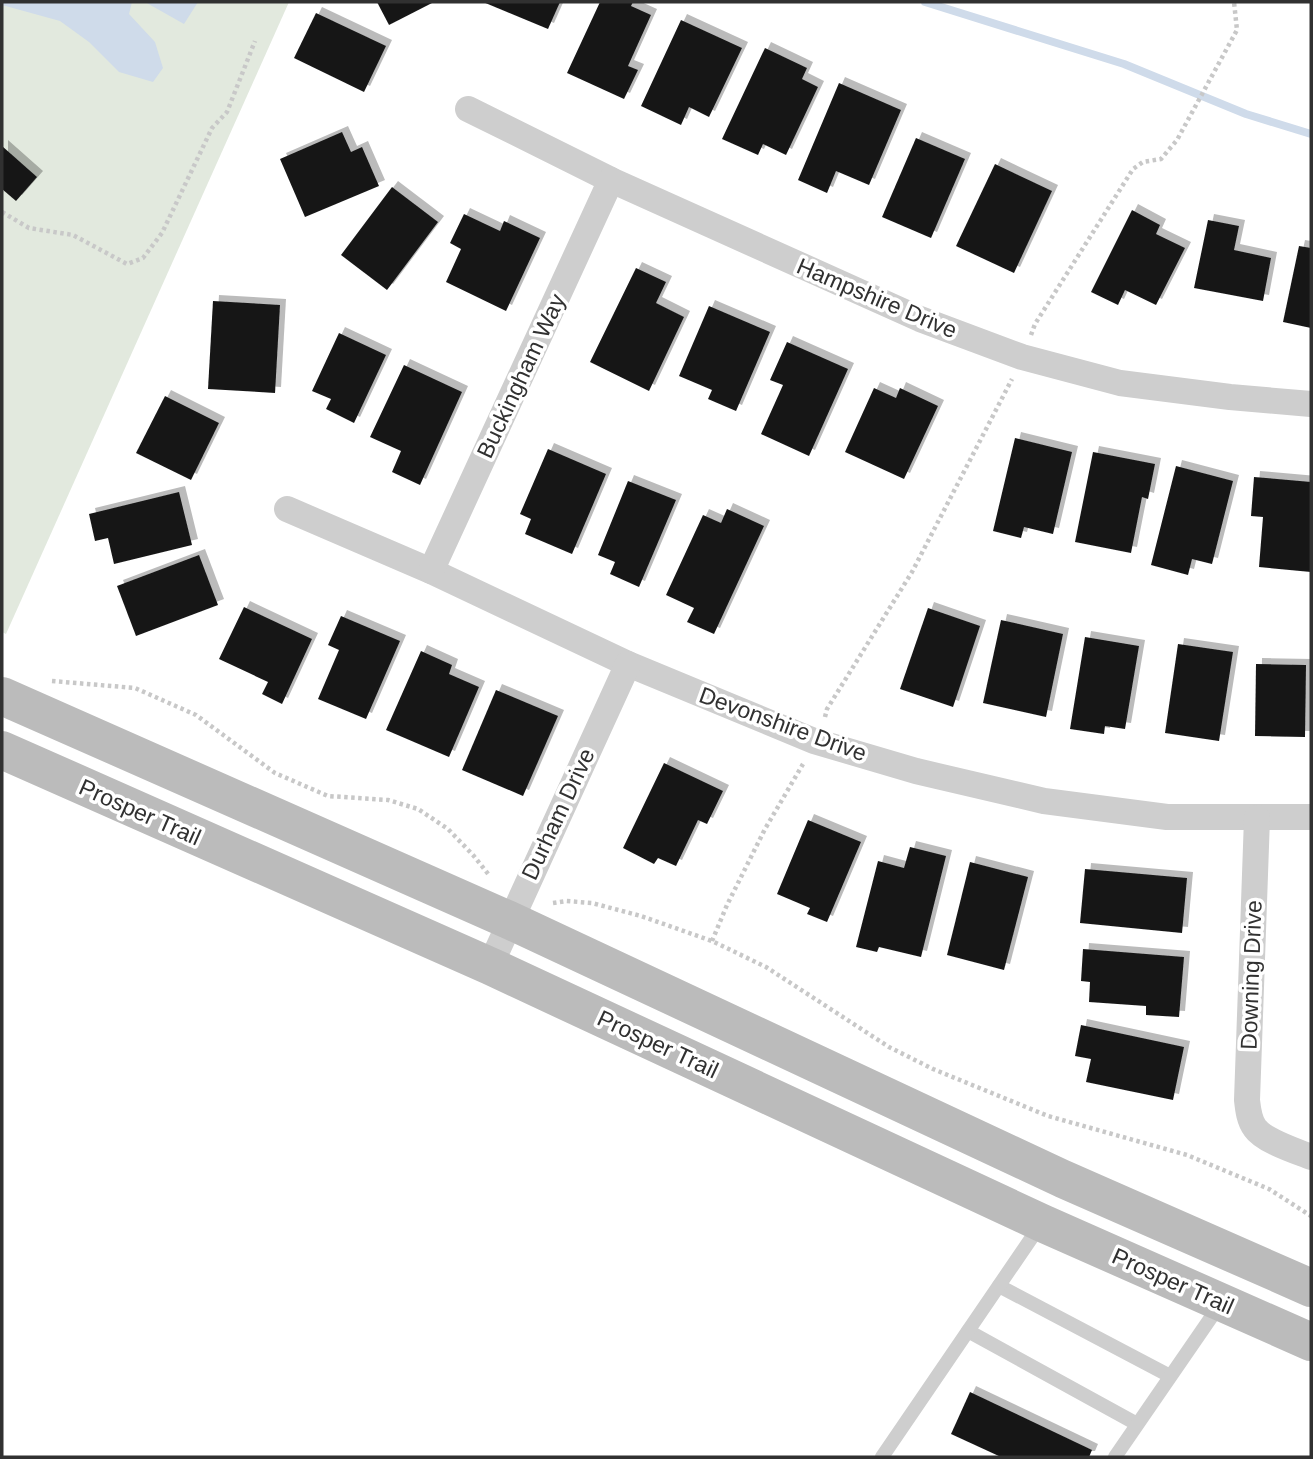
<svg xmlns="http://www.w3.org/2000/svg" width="1313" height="1459" viewBox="0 0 1313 1459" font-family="Helvetica,sans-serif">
<defs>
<filter id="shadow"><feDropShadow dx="6" dy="-6" stdDeviation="0" flood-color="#0004"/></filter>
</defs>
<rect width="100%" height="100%" fill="#fff"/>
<path fill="#e2e9de" d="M2,2h287l-283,632 -4,-2z"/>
<g fill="#cfdbea">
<path d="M2,2h130l-3,12 26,28 8,26 -10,14 -34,-10 -30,-30 -29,-21 -58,-16z"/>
<path d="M145,2h53l-14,22z"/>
</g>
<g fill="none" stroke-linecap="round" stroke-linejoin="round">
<path stroke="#cfdbea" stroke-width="8" d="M925,2l199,62 122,50 65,20"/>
</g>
<g fill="#181818" filter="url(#shadow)">
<path d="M377,2h57l-45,23z"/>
<path d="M483,2h77l-12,27z"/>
<path d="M600,2h33l-2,4 20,9 -23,51 10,4 -14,29 -57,-26z"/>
<path d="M316,13l70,33 -22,46 -70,-34z"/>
<path d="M681,20l61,28 -33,69 -20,-10 -8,18 -40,-19z"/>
<path d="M765,48l42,20 -5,11 16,8 -32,68 -23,-11 -5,11 -36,-16z"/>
<path d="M839,83l62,27 -32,75 -33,-14 -9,22 -29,-13z"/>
<path d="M342,132l9,20 11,-5 17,39 -74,31 -25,-58z"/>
<path d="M916,138l49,21 -34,79 -49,-21z"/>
<path d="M2,146l35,31 -21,24 -14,-12z"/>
<path d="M995,164l57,27 -38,82 -58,-27z"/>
<path d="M392,187l46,35 -51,68 -46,-35z"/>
<path d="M1132,210l28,15 -4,9 29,14 -29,57 -31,-15 -7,15 -27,-13z"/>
<path d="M464,214l36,17 4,-10 36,17 -34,73 -60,-29 15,-33 -11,-6z"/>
<path d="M1208,220l31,6 -5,24 37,8 -8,43 -69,-13z"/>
<path d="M1299,246l12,2v80l-28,-6z"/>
<path d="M636,268l30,14 -10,21 28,14 -35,74 -59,-29z"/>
<path d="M213,301l67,4 -5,88 -67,-4z"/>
<path d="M709,306l61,26 -34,79 -28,-12 4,-9 -33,-14z"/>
<path d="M339,333l47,22 -32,68 -28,-14 5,-10 -19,-8z"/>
<path d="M787,342l61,27 -39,87 -48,-22 22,-49 -13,-5z"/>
<path d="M404,365l58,27 -42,93 -28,-13 9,-21 -31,-14z"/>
<path d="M874,388l22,10 4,-10 38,18 -34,73 -59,-27z"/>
<path d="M165,396l54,27 -28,57 -55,-27z"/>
<path d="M1015,438l57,14 -19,82 -29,-7 -3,11 -28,-7z"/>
<path d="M548,449l58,25 -34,80 -47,-20 6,-15 -11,-5z"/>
<path d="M1093,452l62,12 -7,35 -6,-2 -11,56 -56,-11z"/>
<path d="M1176,466l57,15 -21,83 -20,-5 -4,16 -37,-10z"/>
<path d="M1254,477l57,5v90l-52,-5 4,-50 -12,-1z"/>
<path d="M628,481l48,19 -37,87 -29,-13 5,-12 -17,-7z"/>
<path d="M179,492l13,53 -78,19 -6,-26 -13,3 -6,-27z"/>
<path d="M727,509l37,17 -50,108 -27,-12 7,-14 -28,-13 37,-80 18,8z"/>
<path d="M199,555l19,50 -82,31 -19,-50z"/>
<path d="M244,607l68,32 -30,65 -20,-10 6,-12 -49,-23z"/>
<path d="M928,608l52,18 -27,81 -53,-18z"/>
<path d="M341,616l59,25 -34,78 -48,-20 21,-49 -11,-5z"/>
<path d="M1001,620l62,14 -17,83 -63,-14z"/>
<path d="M1085,637l54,9 -14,83 -20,-3 -1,8 -34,-5z"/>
<path d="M1178,644l55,8 -14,89 -54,-8z"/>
<path d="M421,651l31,14 -3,9 30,13 -30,70 -63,-27z"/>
<path d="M1256,664l50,1 -1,72 -50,-1z"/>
<path d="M496,690l62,26 -35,80 -61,-26z"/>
<path d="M664,763l59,28 -16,33 -9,-4 -22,46 -18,-8 -4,6 -31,-16z"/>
<path d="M808,820l53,22 -34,80 -20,-8 3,-6 -33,-14z"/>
<path d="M910,847l36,9 -25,101 -42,-10 -2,5 -21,-5 22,-86 26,7z"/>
<path d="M970,862l58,15 -24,93 -57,-15z"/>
<path d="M1085,869l102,9 -5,55 -102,-10z"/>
<path d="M1083,949l101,8 -5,60 -33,-2v-9l-57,-4 1,-20 -9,-1z"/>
<path d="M1081,1025l103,22 -11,53 -87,-18 5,-23 -16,-3z"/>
<path d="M970,1392l122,58 -3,7h-88l-50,-23z"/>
</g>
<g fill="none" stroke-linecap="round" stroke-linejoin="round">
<g stroke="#c8c8c8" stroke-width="4.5" stroke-dasharray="3.5 3.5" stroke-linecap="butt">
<path d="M2,212l27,16 44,7 54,29 16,-6 19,-25 50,-105 15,-16 28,-71"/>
<path d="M1031,335l4,-11 98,-155 10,-7 18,-3 16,-19 60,-110 -3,-28"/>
<path d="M52,681l83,7 61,27 79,58 53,23 60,4 30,9 30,20 25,26 16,20"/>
<path d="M825,717l2,-8 85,-137 100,-193"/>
<path d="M553,903l13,-2 26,2 49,13 71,25 54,26 123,80 44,22 115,47 139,39 82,34 42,27"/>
<path d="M712,941l15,-36 38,-76 38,-65"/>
</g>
<g stroke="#cecece" stroke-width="14">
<path d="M999,1286l171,90"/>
<path d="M968,1331l169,93"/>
<path d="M882,1457l159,-233"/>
<path d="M1115,1457l106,-154"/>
</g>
<g stroke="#cecece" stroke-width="26">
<path d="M468,109l143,71 309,139 102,38 98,26 110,14 81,7"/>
<path d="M287,509l144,62 197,93 186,77 102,30 128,30 123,16h144"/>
<path d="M431,571l180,-391"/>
<path d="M1257,818l-10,282c1,9 2,20 8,28 9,13 41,23 56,29"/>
<path d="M490,966l138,-302"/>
</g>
<g stroke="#bbb" stroke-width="38">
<path d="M2,696l507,224 554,259 248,109"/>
<path d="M2,750l488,216 552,257 269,119"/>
</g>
</g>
<g text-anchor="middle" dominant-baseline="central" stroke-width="7" stroke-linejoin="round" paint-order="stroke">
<g font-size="23" fill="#313131" stroke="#fff">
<text transform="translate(877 298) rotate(23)">Hampshire Drive</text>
<text transform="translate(521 376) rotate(-65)">Buckingham Way</text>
<text transform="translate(783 724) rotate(20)">Devonshire Drive</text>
<text transform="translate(140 812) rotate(24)">Prosper Trail</text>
<text transform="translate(558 814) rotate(-65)">Durham Drive</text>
<text transform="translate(1251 975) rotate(-88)">Downing Drive</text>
<text transform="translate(658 1044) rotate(25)">Prosper Trail</text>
<text transform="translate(1173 1281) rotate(24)">Prosper Trail</text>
</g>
</g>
<rect width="1313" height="1459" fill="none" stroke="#313131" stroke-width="7"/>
</svg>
